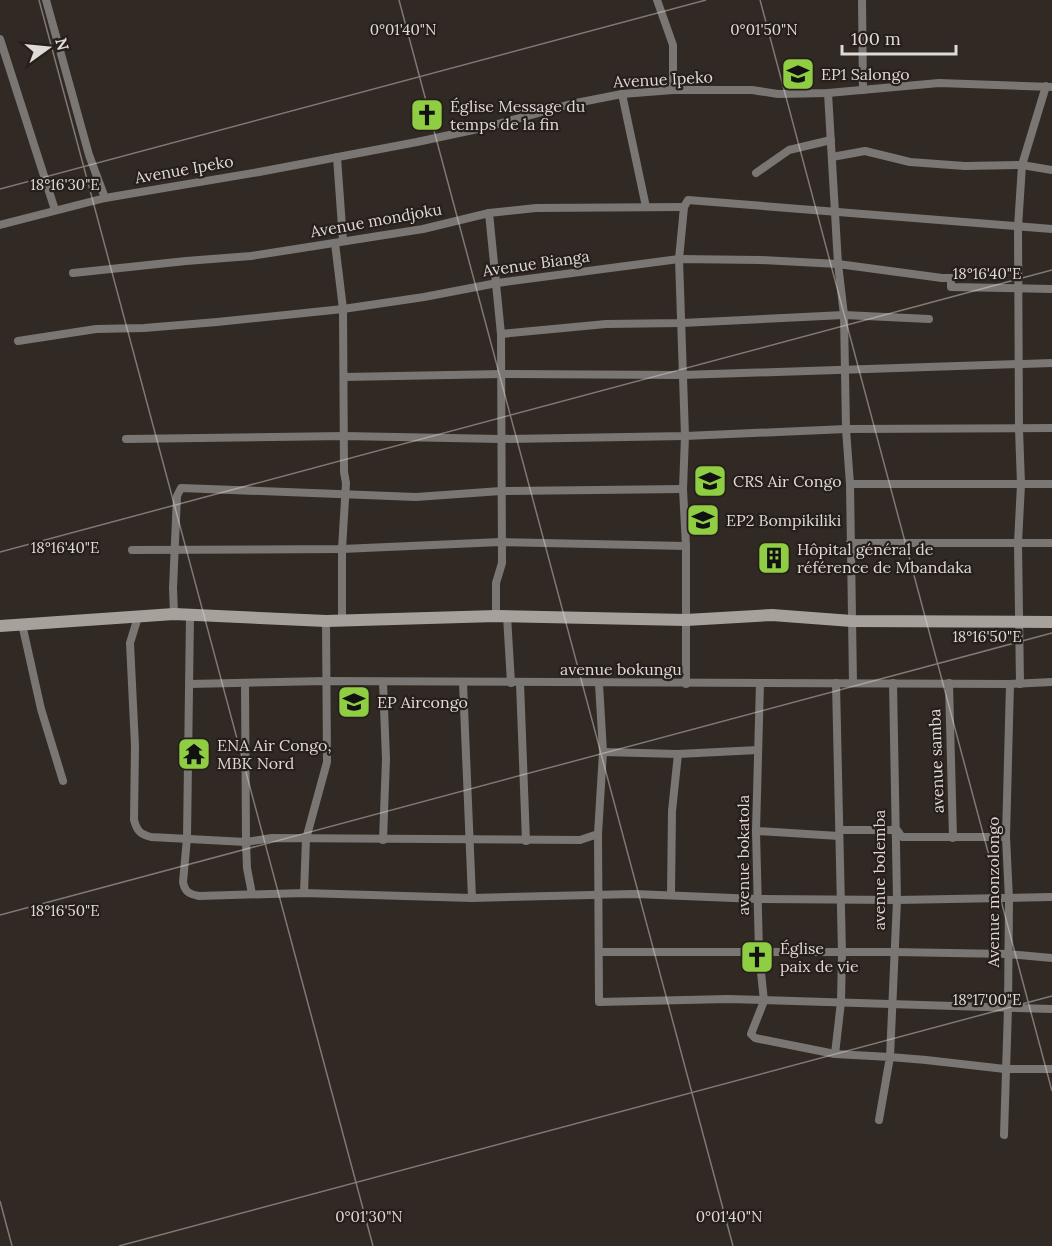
<svg xmlns="http://www.w3.org/2000/svg" width="1052" height="1246" viewBox="0 0 1052 1246" font-family="Lora,serif">
<rect width="100%" height="100%" fill="#312924"/>
<g fill="none" stroke-linecap="round" stroke-linejoin="round">
<g stroke="#7a7673" stroke-width="8">
<path d="M46,0l43,155 16,43"/>
<path d="M657,0l16,45v45"/>
<path d="M862,0l1,90"/>
<path d="M0,39l55,171"/>
<path d="M828,93l10,171 6,51 2,114 4,55 3,199"/>
<path d="M622,94l24,113"/>
<path d="M337,157l6,84"/>
<path d="M832,157l33,-6 45,11 55,4 57,-1 30,5"/>
<path d="M756,173l33,-23 42,-10"/>
<path d="M489,213l12,121 1,229 -6,20v33"/>
<path d="M0,225l105,-27 154,-26 158,-30 70,-15 84,-23 51,-10 51,-4h79l26,4 50,-1 111,-10 113,4"/>
<path d="M335,243l8,66 1,163 2,11 -4,66v71"/>
<path d="M73,273l113,-12 65,-5 172,-27 66,-16 47,-5 148,-1"/>
<path d="M501,334l105,-10 76,-1 162,-8 85,4"/>
<path d="M18,341l78,-12 48,-1 73,-6 126,-13 81,-12 73,-14 182,-24 81,1 78,4 104,14h9v9l101,2"/>
<path d="M344,377l158,-3 180,1 370,-12"/>
<path d="M126,439l218,-3 157,3 184,-3 161,-7 206,-1"/>
<path d="M850,484h202"/>
<path d="M850,543h202"/>
<path d="M132,550l210,-1 159,-7 185,4"/>
<path d="M174,614l-1,-26 4,-92 4,-8 235,9 85,-6 182,-2"/>
<path d="M190,615l-3,223 -4,44c2,10 6,12 16,14l105,-3 168,5 162,-4 124,5 139,1 155,-3"/>
<path d="M507,616l4,67"/>
<path d="M138,617l-8,26 5,103 -1,74c3,11 6,14 17,17l95,5 26,-4 308,2 18,-6"/>
<path d="M22,624l19,85 22,72"/>
<path d="M245,683l1,159 1,26 5,26"/>
<path d="M463,683l9,215"/>
<path d="M520,683l6,158"/>
<path d="M760,683l-4,148 3,122 5,48 -13,33 4,4 80,16 55,3 -11,63"/>
<path d="M893,683l4,217 -7,157 36,3 79,9h47"/>
<path d="M949,683l4,155"/>
<path d="M190,684l136,-3 684,3 42,-2"/>
<path d="M599,684l4,68 -5,82 1,168 129,-3 324,10"/>
<path d="M686,684v-138l-3,-57 2,-53 -6,-177 5,-52 4,-7 364,29"/>
<path d="M1020,684l-2,-141 3,-59 -2,-55 -1,-202 4,-62 24,-79"/>
<path d="M603,752l75,2 80,-4"/>
<path d="M840,830h57l5,7h104"/>
<path d="M756,831l83,5"/>
<path d="M383,840l3,-81 -3,-77"/>
<path d="M304,893l2,-54 21,-77 -1,-141"/>
<path d="M671,894l1,-83 6,-57"/>
<path d="M599,952h295l113,2 45,4"/>
<path d="M835,1054l6,-52 1,-49 -6,-270"/>
<path d="M1004,1135l4,-127 1,-109 -3,-62 4,-153"/>
</g>
<path stroke="#a7a19c" stroke-width="12" d="M0,626l174,-12 152,7 170,-5 190,4 86,-5 80,6 200,1"/>
</g>
<path fill="none" stroke="#dfd9d7" stroke-width="1.5" stroke-opacity="0.45" d="M39,0l334,1246M399,0l334,1246M760,0l292,1091M0,189l706,-189M0,552l1052,-282M0,915l1052,-282M0,1201l12,45M119,1246l933,-250"/>
<defs>
<symbol id="school-square" viewBox="-11 -11 22 22"><rect x="-9" y="-9" width="18" height="18" rx="4" fill="#8fcd42" stroke="#271f1b"/><path d="M0-5L7-2L0 1L-7-2ZM-4 1L0 2.5L4 1V4Q0 6-4 4Z" fill="#111"/></symbol>
<symbol id="church-square" viewBox="-11 -11 22 22"><rect x="-9" y="-9" width="18" height="18" rx="4" fill="#8fcd42" stroke="#271f1b"/><path d="M-1.2-6h2.4v3.5h3.3v2.4h-3.3V6h-2.4V-.1h-3.3v-2.4h3.3Z" fill="#111"/></symbol>
<symbol id="building-square" viewBox="-11 -11 22 22"><rect x="-9" y="-9" width="18" height="18" rx="4" fill="#8fcd42" stroke="#271f1b"/><path d="M-4-6H4V6H1V3H-1V6H-4ZM-2.5-4.3h1.7v1.8h-1.7ZM.8-4.3h1.7v1.8H.8ZM-2.5-1h1.7V.8h-1.7ZM.8-1h1.7V.8H.8Z" fill="#111"/></symbol>
<symbol id="temple-square" viewBox="-11 -11 22 22"><rect x="-9" y="-9" width="18" height="18" rx="4" fill="#8fcd42" stroke="#271f1b"/><path d="M0-6L5-2H3V0L6.5 2.5H4V6H1.5V3h-3V6H-4V2.5H-6.5L-3 0V-2H-5Z" fill="#111"/></symbol>
</defs>
<g fill-rule="evenodd">
<use href="#school-square" x="779" y="55" width="38" height="38"/>
<use href="#church-square" x="408" y="96" width="38" height="38"/>
<use href="#school-square" x="691" y="462" width="38" height="38"/>
<use href="#school-square" x="684" y="501" width="38" height="38"/>
<use href="#building-square" x="755" y="539" width="38" height="38"/>
<use href="#school-square" x="335" y="683" width="38" height="38"/>
<use href="#temple-square" x="175" y="735" width="38" height="38"/>
<use href="#church-square" x="738" y="938" width="38" height="38"/>
</g>
<g text-anchor="middle" dominant-baseline="central" stroke-width="4.5" stroke-linejoin="round" paint-order="stroke">
<g font-size="16" fill="#dfd9d7" stroke="#271f1b" text-anchor="start">
<text x="821" y="74">EP1 Salongo</text>
<text x="450" y="106">Église Message du<tspan x="450" dy="18">temps de la fin</tspan></text>
<text x="733" y="481">CRS Air Congo</text>
<text x="726" y="520">EP2 Bompikiliki</text>
<text x="797" y="549">Hôpital général de<tspan x="797" dy="18">référence de Mbandaka</tspan></text>
<text x="377" y="702">EP Aircongo</text>
<text x="217" y="745">ENA Air Congo,<tspan x="217" dy="18">MBK Nord</tspan></text>
<text x="780" y="948">Église<tspan x="780" dy="18">paix de vie</tspan></text>
</g>
<g font-size="16" fill="#dfd9d7" stroke="#271f1b">
<text transform="translate(663 79) rotate(-3)">Avenue Ipeko</text>
<text transform="translate(184 169) rotate(-10)">Avenue Ipeko</text>
<text transform="translate(376 220) rotate(-10)">Avenue mondjoku</text>
<text transform="translate(536 263) rotate(-8)">Avenue Bianga</text>
<text x="621" y="669">avenue bokungu</text>
<text transform="translate(936 761) rotate(-92)">avenue samba</text>
<text transform="translate(743 855) rotate(-90)">avenue bokatola</text>
<text transform="translate(879 870) rotate(-90)">avenue bolemba</text>
<text transform="translate(993 892) rotate(-90)">Avenue monzolongo</text>
</g>
</g>
<g font-size="15" text-anchor="middle" fill="#dfd9d7" stroke="#271f1b" stroke-width="4.5" stroke-linejoin="round" paint-order="stroke">
<text x="403" y="35">0°01'40"N</text>
<text x="764" y="35">0°01'50"N</text>
<text x="65" y="190">18°16'30"E</text>
<text x="987" y="279">18°16'40"E</text>
<text x="65" y="553">18°16'40"E</text>
<text x="987" y="642">18°16'50"E</text>
<text x="65" y="916">18°16'50"E</text>
<text x="987" y="1005">18°17'00"E</text>
<text x="369" y="1222">0°01'30"N</text>
<text x="729" y="1222">0°01'40"N</text>
</g>
<g transform="translate(48 48) rotate(75)" stroke="#271f1b" stroke-width="4.5" paint-order="stroke">
<path d="M0-4.5L10 22L0 15L-10 22Z" fill="#dfd9d7"/>
<text y="-9" font-size="16" font-weight="bold" text-anchor="middle" fill="#dfd9d7">N</text>
</g>
<path d="M842 45v9h114v-9" fill="none" stroke="#dfd9d7" stroke-width="3"/>
<text x="851" y="45" font-size="18" fill="#dfd9d7" stroke="#271f1b" stroke-width="4.5" paint-order="stroke">100 m</text>
</svg>
